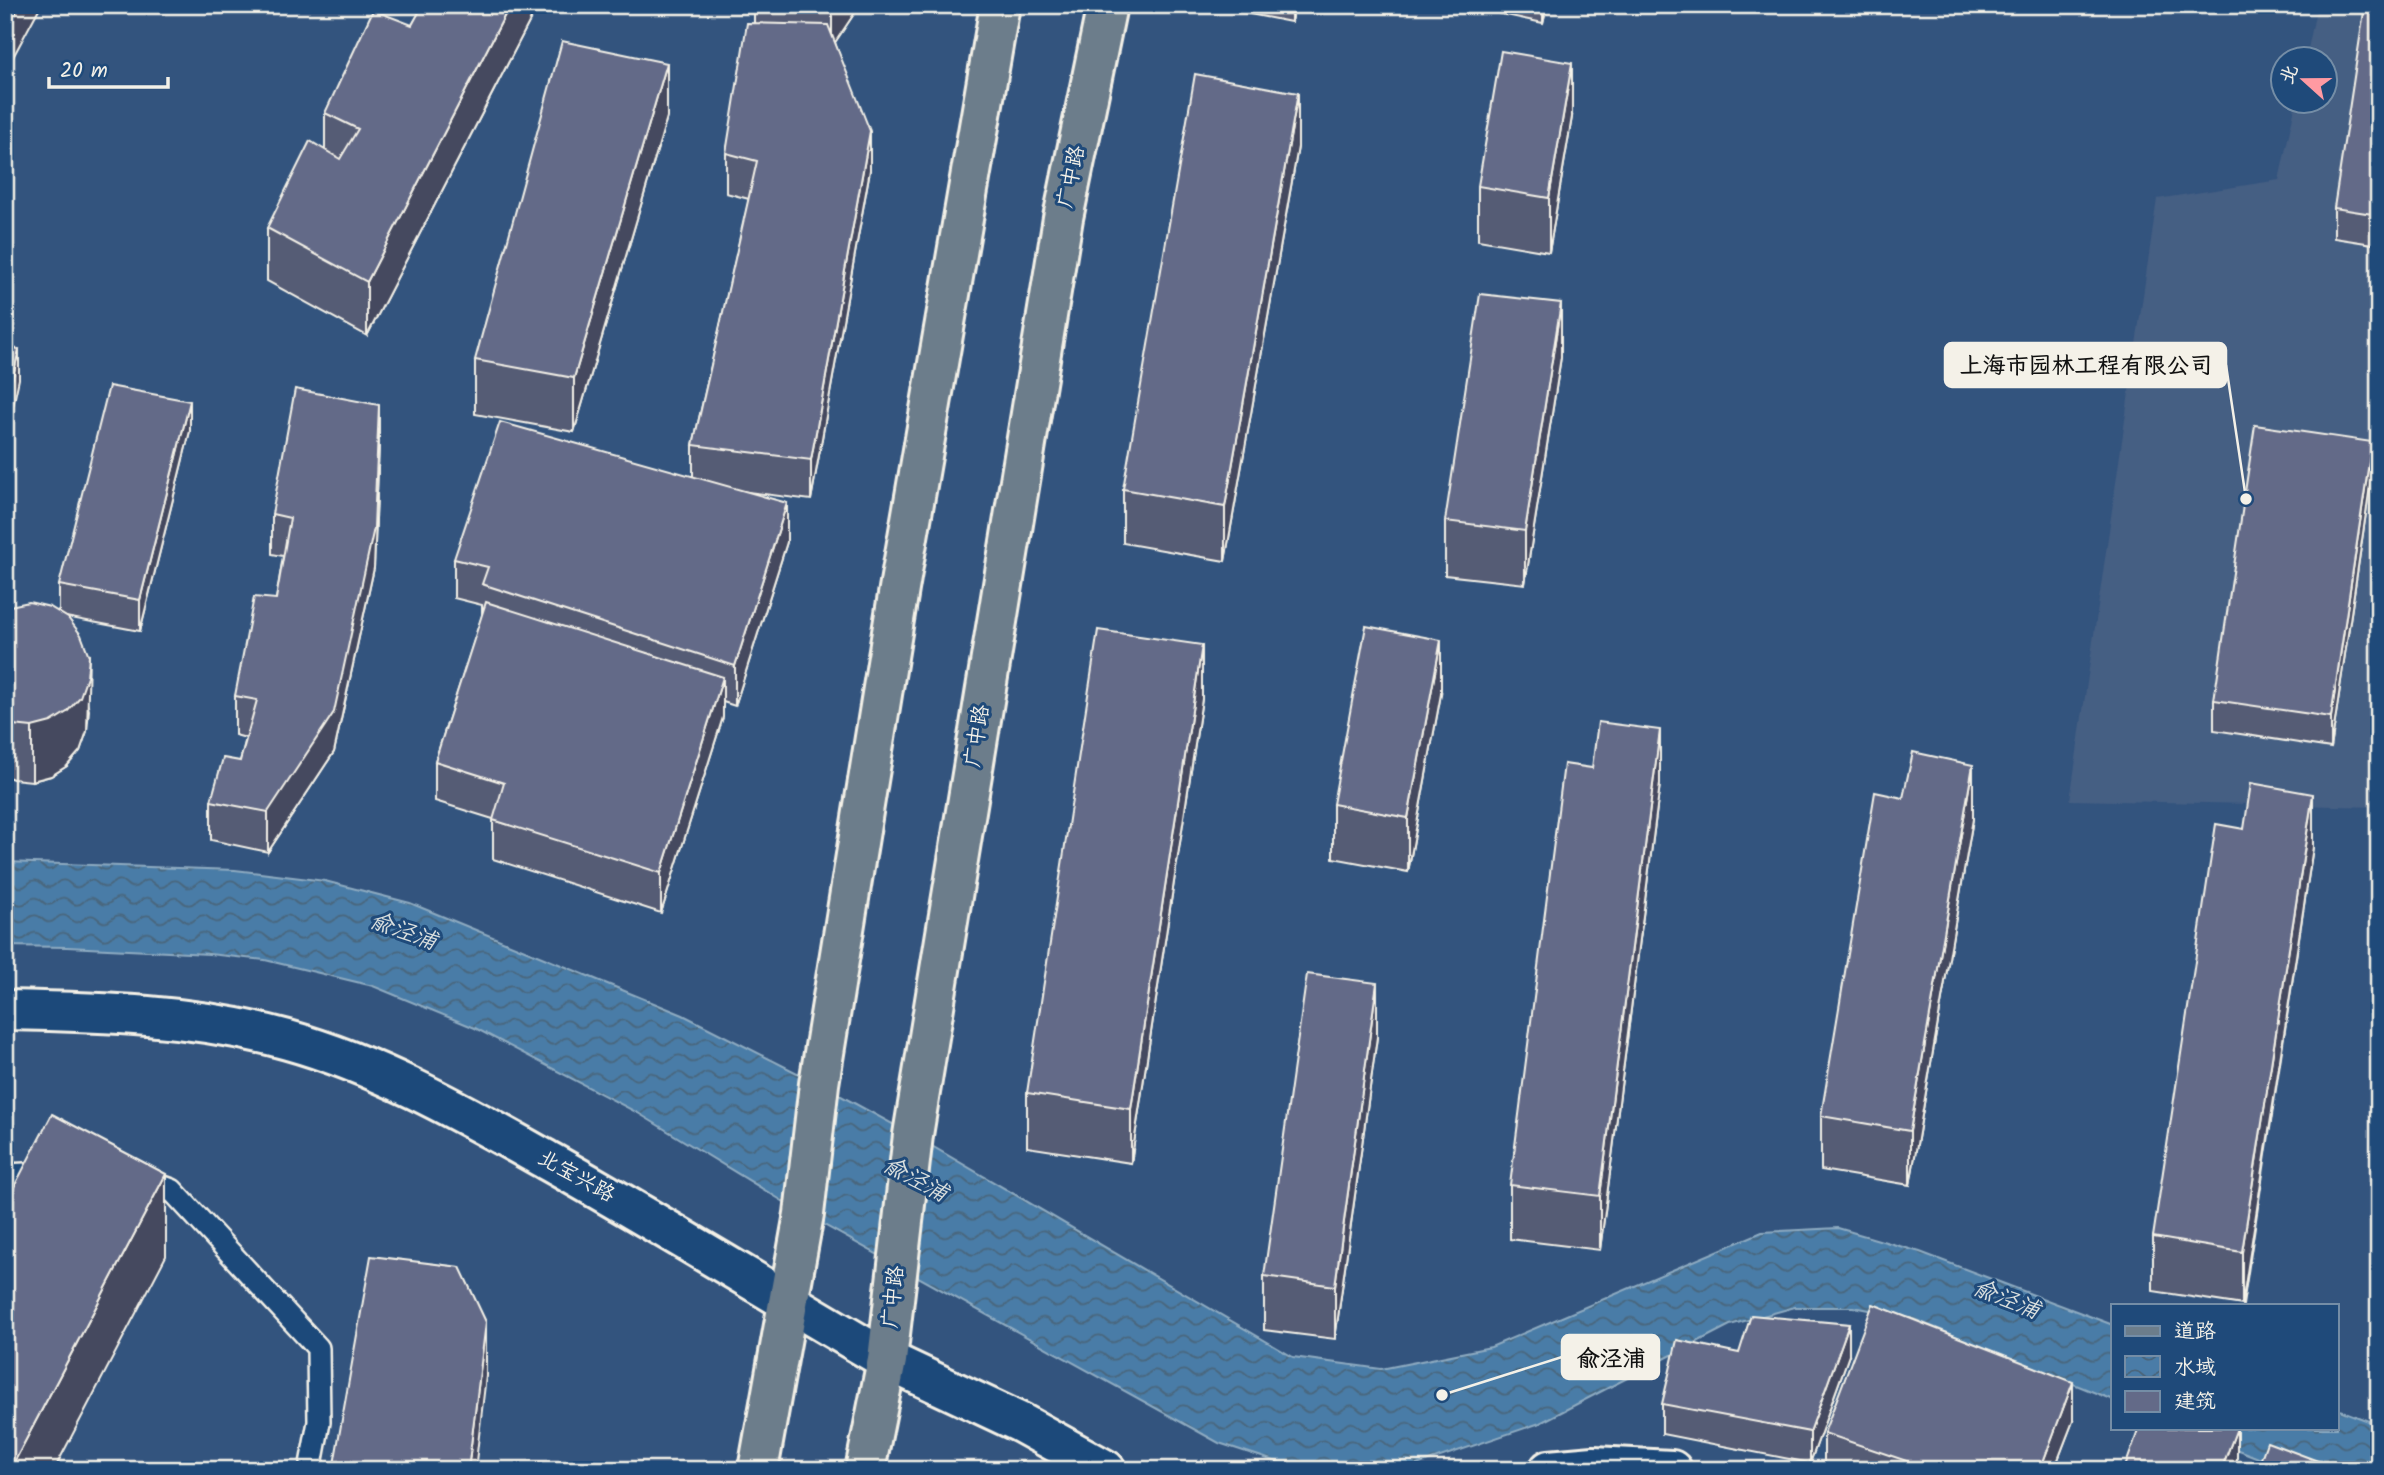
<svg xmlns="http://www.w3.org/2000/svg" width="2384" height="1475" viewBox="0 0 2384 1475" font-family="Kalam,'LXGW WenKai TC',sans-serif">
<defs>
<pattern id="water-waves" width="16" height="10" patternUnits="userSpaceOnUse" patternTransform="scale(1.75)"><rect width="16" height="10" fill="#4a7ca7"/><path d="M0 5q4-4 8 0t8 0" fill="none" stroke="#4a657b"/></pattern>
</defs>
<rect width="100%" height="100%" fill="#33547e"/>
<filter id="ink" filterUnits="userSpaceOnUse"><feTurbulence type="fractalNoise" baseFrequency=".0143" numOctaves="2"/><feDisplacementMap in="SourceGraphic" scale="14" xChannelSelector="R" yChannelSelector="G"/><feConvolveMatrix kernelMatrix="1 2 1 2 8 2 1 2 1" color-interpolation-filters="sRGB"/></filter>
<g filter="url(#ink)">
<path fill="#455e83" d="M2317,5h62v802l-309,-7 87,-601 122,-19 17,-78h28v-42l-18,-1z"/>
<g fill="url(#water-waves)" stroke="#8eabc1" stroke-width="2">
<path d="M5,862l230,8 90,11 85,22 273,112 136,69 94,51 380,222 88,12 110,-22 271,-115 76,-4 82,24 193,73v75l-202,-82 -57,-11h-59l-65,18 -190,98 -138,47h-100l-83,-27 -415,-229 -166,-101 -163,-85 -102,-42 -108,-26 -56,-6 -142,-7 -62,-1z"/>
<path d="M2337,1409l42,16v45h-90l-107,-42h155z"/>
</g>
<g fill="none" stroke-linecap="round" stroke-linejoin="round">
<defs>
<g id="lane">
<path d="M5,1175l42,-2"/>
<path d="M139,1178l33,12 146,158 1,74 -9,48"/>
<path d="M5,1200l10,-24"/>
</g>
<path id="street" d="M5,1010c96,2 190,4 283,30 93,26 178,75 262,122 114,64 225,133 337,198"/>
<g id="secondary">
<path d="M887,1360l134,63 85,47"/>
<path d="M1549,1470l45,-4 78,4"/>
</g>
<g id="primary">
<path d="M758,1470l46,-256 15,-130 80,-495 101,-584"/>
<path d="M865,1470l22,-110 26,-225 150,-917 44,-213"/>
</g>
</defs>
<use href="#lane" stroke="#f4f1e8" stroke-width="26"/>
<use href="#street" stroke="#f4f1e8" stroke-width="44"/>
<use href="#secondary" stroke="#f4f1e8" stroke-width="44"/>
<use href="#primary" stroke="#f4f1e8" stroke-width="44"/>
<use href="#lane" stroke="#1f4a7a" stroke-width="21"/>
<use href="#street" stroke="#1f4a7a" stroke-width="38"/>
<use href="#secondary" stroke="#1f4a7a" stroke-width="38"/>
<use href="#primary" stroke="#6c7d8b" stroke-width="38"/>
</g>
<g fill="#555b75" stroke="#f4f1e8" stroke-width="2">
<path d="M413,5h125l-171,331 -100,-55v-53l58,-78v-37l87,-88 9,-15z"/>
<path d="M754,5h106l-25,37 35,128 -59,330 -63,-8 39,50 -52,164 -12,-4v15l-62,196 -168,-54v-40l-58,-18v-40l47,-145v-11l-28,-7v-39l239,-83v-31l56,-246 -23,-6v-40l28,-130z"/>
<path d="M1214,5h80l-3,17 -77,-15z"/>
<path d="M1469,5h78l-4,18 -74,-16z"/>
<path d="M2379,5v240l-45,-7v-30z"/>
<path d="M667,117l-93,315 -99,-18v-54z"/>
<path d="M1572,117l-23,135 -71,-12v-54z"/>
<path d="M1298,147l-73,414 -102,-18v-54z"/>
<path d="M1561,357l-36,227 -80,-9v-54z"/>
<path d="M190,431l-50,200 -74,-14 23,93 -2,21 -7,20 -13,15 -16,10 -19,5 -19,-2 -8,-3v-169l54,6v-28z"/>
<path d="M379,444l-5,124 -40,184 -66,100 -57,-12v-39l29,-40 6,-23 -11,-3v-39l41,-97 7,-43 -11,-2v-40z"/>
<path d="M2372,473l-41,275 -117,-18v-30z"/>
<path d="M1441,694l-33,178 -75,-14v-54z"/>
<path d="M1202,699l-71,464 -104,-16v-54z"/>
<path d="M1660,784l-60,466 -90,-11v-54z"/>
<path d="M1973,819l-63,366 -89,-15v-54z"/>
<path d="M2313,847l-70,458 -90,-14v-54z"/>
<path d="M1377,1037l-42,302 -71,-9v-54z"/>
<path d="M1739,1353l110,2 -39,108 -148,-29v-30z"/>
<path d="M2073,1421l-19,49h-230v-37z"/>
</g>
<g fill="#454a5f" stroke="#f4f1e8" stroke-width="2">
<path d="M20,5h21l-36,67v-40z"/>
<path d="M510,5h28l-171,331v-54z"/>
<path d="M833,5h27l-28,42v-40z"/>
<path d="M1291,5h3l-3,17z"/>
<path d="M1543,5h4l-4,18z"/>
<path d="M667,63v54l-93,315v-54z"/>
<path d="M1572,63v54l-23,135v-54z"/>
<path d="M1298,93v54l-73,414v-54z"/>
<path d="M870,131v39l-59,330v-40z"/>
<path d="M1561,303v54l-36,227v-53z"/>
<path d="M19,349v30l-14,64v-31z"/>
<path d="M190,401v30l-50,200v-31z"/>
<path d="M379,405v39l-5,124 -40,184 -66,100v-40z"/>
<path d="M2372,442v31l-41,275v-31z"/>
<path d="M787,503v39l-52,164v-40z"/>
<path d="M1441,640v54l-33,178v-54z"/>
<path d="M1202,645v54l-71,464v-54z"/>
<path d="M89,656l-2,75 -7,20 -13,15 -16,10 -19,5v-54z"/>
<path d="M723,677v40l-62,196v-40z"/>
<path d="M1660,730v54l-60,466v-54z"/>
<path d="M1973,765v54l-63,366v-54z"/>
<path d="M2313,794v53l-71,458v-53z"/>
<path d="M1377,983v54l-42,302v-53z"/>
<path d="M166,1174v82l-112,214h-44z"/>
<path d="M486,1322v54l-11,94h-7z"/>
<path d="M1849,1324v31l-39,108v-31z"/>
<path d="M2073,1382v39l-19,49h-14z"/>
<path d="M2237,1428v31l-4,11h-12z"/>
</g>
<g fill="#636a88" stroke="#f4f1e8" stroke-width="2">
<path d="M5,5h15l-15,27z"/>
<path d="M423,5h87l-143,277 -100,-54 43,-87 30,18 18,-30 -33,-16 48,-103 39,15z"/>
<path d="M815,5h18l-1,2z"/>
<path d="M2365,5h14v210l-45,-7z"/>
<path d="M747,23l81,2 42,106 -59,329 -118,-15 64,-284 -31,-8z"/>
<path d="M562,41l105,22 -93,315 -99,-18z"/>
<path d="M1501,51l71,12 -23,135 -71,-12z"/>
<path d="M1195,74l103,19 -73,414 -102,-18z"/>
<path d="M1480,294l81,9 -36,228 -80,-10z"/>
<path d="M5,347l14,2 -14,63z"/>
<path d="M109,386l81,15 -50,199 -81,-15z"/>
<path d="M295,389l84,16 -5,123 -40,184 -66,100 -57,-11 12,-43 17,3 17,-61 -22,-4 19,-99 22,2 14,-81 -18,-4z"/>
<path d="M500,422l287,81 -52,163 -253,-82 6,-17 -34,-8z"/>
<path d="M2255,425l117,17 -41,275 -117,-17z"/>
<path d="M29,602l21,5 18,11 13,17 8,21 -2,21 -7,20 -13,15 -16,10 -19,5 -19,-2 -8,-2v-116z"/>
<path d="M486,602l237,75 -62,196 -168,-53 11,-37 -69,-22z"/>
<path d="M1366,626l75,14 -33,178 -75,-14z"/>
<path d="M1098,630l104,15 -71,464 -104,-16z"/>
<path d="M1598,722l62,8 -60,466 -90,-11 54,-421 28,4z"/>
<path d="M1913,752l60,13 -63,366 -89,-15 54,-324 28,6z"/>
<path d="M2251,783l62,11 -71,458 -89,-15 63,-413 28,5z"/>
<path d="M1307,974l70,9 -42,303 -71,-10z"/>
<path d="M52,1114l114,60 -156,296h-5v-266z"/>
<path d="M371,1256l89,11 26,55 -18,148h-135z"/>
<path d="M1873,1304l200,78 -33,88h-107l-109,-37z"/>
<path d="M1751,1315l98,9 -39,108 -148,-28 15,-64 62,13z"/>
<path d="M2139,1428h98l-16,42h-97z"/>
<path d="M2267,1442l75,28h-85z"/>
</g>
</g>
<g text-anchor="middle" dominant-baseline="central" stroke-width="6" stroke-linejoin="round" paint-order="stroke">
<g font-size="21" fill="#f4f1e8" stroke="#1f4a7a">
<text transform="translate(1072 177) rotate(-78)">广中路</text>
<text transform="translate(978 736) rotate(-81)">广中路</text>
<text transform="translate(576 1177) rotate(29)">北宝兴路</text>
<text transform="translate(894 1297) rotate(-84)">广中路</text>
</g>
<g font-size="23" font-style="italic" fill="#dadfde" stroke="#1f4a7a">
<text transform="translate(403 932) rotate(20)">俞泾浦</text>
<text transform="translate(915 1180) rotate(28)">俞泾浦</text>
<text transform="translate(2006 1300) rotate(22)">俞泾浦</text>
</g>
</g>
<path fill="none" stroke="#f4f1e8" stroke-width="2.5" d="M2246 499L2226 365M1442 1395L1562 1357"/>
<g fill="#f4f1e8" stroke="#1f4a7a" stroke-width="2.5">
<circle cx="2246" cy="499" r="7"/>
<circle cx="1442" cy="1395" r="7"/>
</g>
<g fill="#f4f1e8" stroke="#f4f1e8" stroke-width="2.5">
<rect x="1945" y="343" width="281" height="44" rx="7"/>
<rect x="1562" y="1335" width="97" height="44" rx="7"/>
</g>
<g font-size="23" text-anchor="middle" font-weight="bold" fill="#111">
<text x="2086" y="373">上海市园林工程有限公司</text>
<text x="1611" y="1366">俞泾浦</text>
</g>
<rect width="2384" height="1475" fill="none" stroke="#1f4a7a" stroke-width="28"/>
<rect x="14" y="14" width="2356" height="1447" fill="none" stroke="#f4f1e8" stroke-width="2.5" filter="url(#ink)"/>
<rect x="2111" y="1304" width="228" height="126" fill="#1f4a7a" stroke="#748da6" stroke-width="2"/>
<rect x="2125" y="1326" width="35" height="10" fill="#6c7d8b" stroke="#748da6" stroke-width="2"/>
<text x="2174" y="1338" font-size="21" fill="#f4f1e8">道路</text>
<rect x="2125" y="1356" width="35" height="21" fill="url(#water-waves)" stroke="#748da6" stroke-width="2"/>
<text x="2174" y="1374" font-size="21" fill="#f4f1e8">水域</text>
<rect x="2125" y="1391" width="35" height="21" fill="#636a88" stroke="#748da6" stroke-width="2"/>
<text x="2174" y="1408" font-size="21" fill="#f4f1e8">建筑</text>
<g transform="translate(2304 80) rotate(291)"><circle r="33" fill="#1f4a7a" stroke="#748da6" stroke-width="2"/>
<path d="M0-5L12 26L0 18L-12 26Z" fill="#ff9aa2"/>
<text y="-10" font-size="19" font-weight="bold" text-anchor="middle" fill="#f4f1e8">北</text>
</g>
<path d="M49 77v10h119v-10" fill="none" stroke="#f4f1e8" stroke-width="3.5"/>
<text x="60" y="77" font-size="21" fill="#f4f1e8" stroke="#1f4a7a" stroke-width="5" paint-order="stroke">20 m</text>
</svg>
